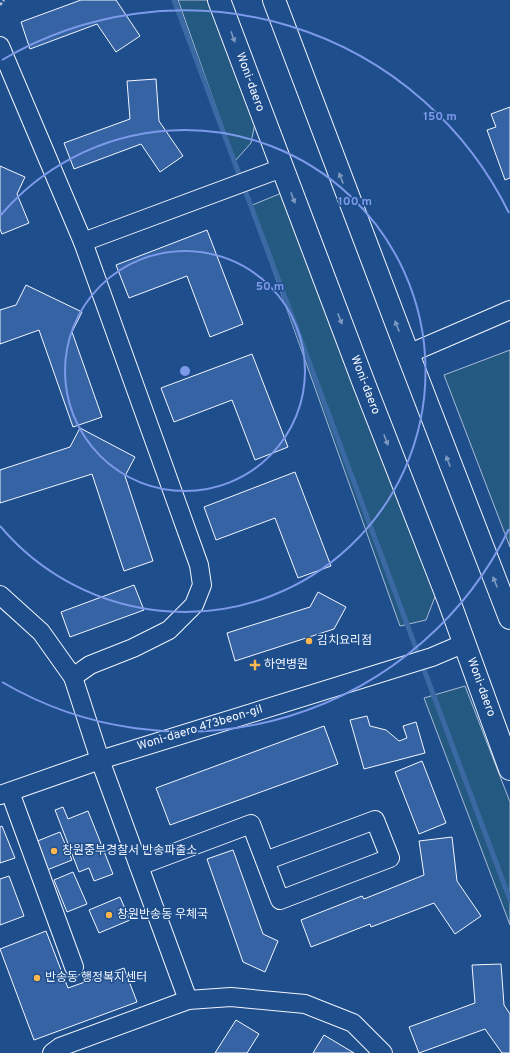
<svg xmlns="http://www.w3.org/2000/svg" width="510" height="1053" viewBox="0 0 510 1053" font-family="Overpass,'Noto Sans KR',sans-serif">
<rect width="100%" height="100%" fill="#1f4e8c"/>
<g fill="#245a82" stroke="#a8bbd7">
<path d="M178,0h33l45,118 -5,25 -16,18z"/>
<path d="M284,192l154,397 -12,31 -26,6 -150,-420z"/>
<path d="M510,350v197l-66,-172z"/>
<path d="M465,686l45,116v123l-86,-227z"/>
</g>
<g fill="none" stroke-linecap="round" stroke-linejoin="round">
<path stroke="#3b69a3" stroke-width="5" d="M174,0l336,900"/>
</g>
<g fill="#3563a3" stroke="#f2f6ff">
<path d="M81,0h35l24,36 -24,16 -19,-28 -67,25 -9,-27z"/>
<path d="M156,79l3,42 24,35 -23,16 -19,-28 -67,25 -10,-26 66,-24 -3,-38z"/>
<path d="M510,107v71l-5,2 -18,-50 9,-3 -5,-13z"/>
<path d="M0,166l25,11 -8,17 12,29 -27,11 -2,-5z"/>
<path d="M207,230l36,94 -33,13 -23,-61 -58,22 -13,-33z"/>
<path d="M26,285l56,27 -10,20 30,85 -29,10 -34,-97 -39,14v-34l16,-5z"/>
<path d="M252,354l36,93 -33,13 -23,-60 -58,22 -13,-34z"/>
<path d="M80,428l55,29 -10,19 28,85 -29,10 -32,-97 -92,29v-33l70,-23z"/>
<path d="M295,472l36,94 -33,12 -23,-60 -59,22 -12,-33z"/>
<path d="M134,585l10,25 -74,27 -9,-25z"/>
<path d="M318,592l28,15 -12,22 -99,32 -8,-28 83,-26z"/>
<path d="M367,716l3,10 16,4 13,11 8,-3 -4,-12 13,-4 9,31 -61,16 -14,-49z"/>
<path d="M324,726l14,38 -168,61 -14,-37z"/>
<path d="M422,761l24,62 -27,11 -24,-62z"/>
<path d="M63,807l5,12 20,-8 25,63 -19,7 -5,-13 -10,4 -24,-62z"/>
<path d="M2,826l13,32 -15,5v-36z"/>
<path d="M60,832l12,28 -25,10 -12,-28z"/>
<path d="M452,837l5,44 24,35 -26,18 -21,-31 -63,24 -1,-3 -59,23 -10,-27 61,-24 2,3 60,-24 -5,-34z"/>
<path d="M233,850l30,84 15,7 -13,31 -22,-10 -36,-103z"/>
<path d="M73,872l14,32 -20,8 -13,-32z"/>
<path d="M9,876l15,40 -24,9v-46z"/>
<path d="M120,897l10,23 -31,13 -10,-23z"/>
<path d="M46,931l22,57 56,-20 13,34 -103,38 -34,-91z"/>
<path d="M501,964l3,41 6,9v39h-8l-17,-24 -66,24 -10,-26 66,-24 -3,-38z"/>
<path d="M236,1020l23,14 -12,19h-32z"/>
<path d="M324,1035l30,18h-41z"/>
</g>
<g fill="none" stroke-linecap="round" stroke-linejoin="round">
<defs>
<g id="minor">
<path d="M0,46l83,196 116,323 3,20 -8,20 -25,25 -36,18 -43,17 -17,12"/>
<path d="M83,242l199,-74"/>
<path d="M408,354l102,-44"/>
<path d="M0,595l41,37 32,45 27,83 88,240"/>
<path d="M10,792l64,175"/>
<path d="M0,795l100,-35 332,-103 33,-14"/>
<path d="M139,866l112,-42 29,76 110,-42 -15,-38 -110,41"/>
<path d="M52,1053l8,-6 128,-47 43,-3 74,7 48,19 30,30"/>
</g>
<g id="major">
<path d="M219,0l144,381 86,220 61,168"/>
<path d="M274,0l134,354 102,264"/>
</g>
</defs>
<use href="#minor" stroke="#f2f6ff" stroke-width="20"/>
<use href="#major" stroke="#f2f6ff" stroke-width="24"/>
<path stroke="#b3c4dc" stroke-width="2.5" stroke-dasharray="3 2" stroke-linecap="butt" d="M0,5l4,-5"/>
<use href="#minor" stroke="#1f4e8c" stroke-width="18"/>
<use href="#major" stroke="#1f4e8c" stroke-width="22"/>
</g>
<defs><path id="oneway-solid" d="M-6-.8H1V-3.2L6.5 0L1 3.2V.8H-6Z"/></defs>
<g fill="#7e9ac0">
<use href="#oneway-solid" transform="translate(233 37) rotate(70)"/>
<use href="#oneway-solid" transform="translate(341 178) rotate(-111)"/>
<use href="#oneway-solid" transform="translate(293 198) rotate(69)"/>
<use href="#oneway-solid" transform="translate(340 319) rotate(69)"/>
<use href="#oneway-solid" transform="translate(397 326) rotate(-111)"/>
<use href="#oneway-solid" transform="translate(386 440) rotate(69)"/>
<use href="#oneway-solid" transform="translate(448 461) rotate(-111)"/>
<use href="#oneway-solid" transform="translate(495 582) rotate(-112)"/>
</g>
<g fill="none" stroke="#7d9aea" stroke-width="2">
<circle cx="185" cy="371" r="120"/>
<path d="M0 216A241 241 0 1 1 0 526"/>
<path d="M509 529A361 361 0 0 1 2 682M2 60A361 361 0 0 1 509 213"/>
</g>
<g fill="#ffb74d" stroke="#1f4e8c" stroke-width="1.5">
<circle cx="309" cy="641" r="4"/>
<path d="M253 659h4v4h4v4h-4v4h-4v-4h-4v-4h4z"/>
<circle cx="54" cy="851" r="4"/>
<circle cx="109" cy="915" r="4"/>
<circle cx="37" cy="978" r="4"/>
</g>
<g text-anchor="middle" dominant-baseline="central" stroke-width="3" stroke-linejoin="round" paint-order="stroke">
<g font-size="12" fill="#f2f6ff" stroke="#1f4e8c">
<text transform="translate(250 82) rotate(70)">Woni-daero</text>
<text transform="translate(365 385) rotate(69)">Woni-daero</text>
<text transform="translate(481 687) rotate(70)">Woni-daero</text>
<text transform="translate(200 728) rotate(-17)">Woni-daero 473beon-gil</text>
</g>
<g font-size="12" fill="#f2f6ff" stroke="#1f4e8c" text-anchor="start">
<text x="317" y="641">김치요리점</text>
<text x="264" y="665">하연병원</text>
<text x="62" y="851">창원중부경찰서 반송파출소</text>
<text x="117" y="915">창원반송동 우체국</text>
<text x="45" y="978">반송동 행정복지센터</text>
</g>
</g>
<circle cx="185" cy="371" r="6" fill="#7d9aea" stroke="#1f4e8c" stroke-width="2"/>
<g font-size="12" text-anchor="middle" font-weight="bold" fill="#7d9aea" stroke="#1f4e8c" stroke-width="3" stroke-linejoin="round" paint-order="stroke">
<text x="440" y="120">150 m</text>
<text x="355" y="205">100 m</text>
<text x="270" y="290">50 m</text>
</g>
</svg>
